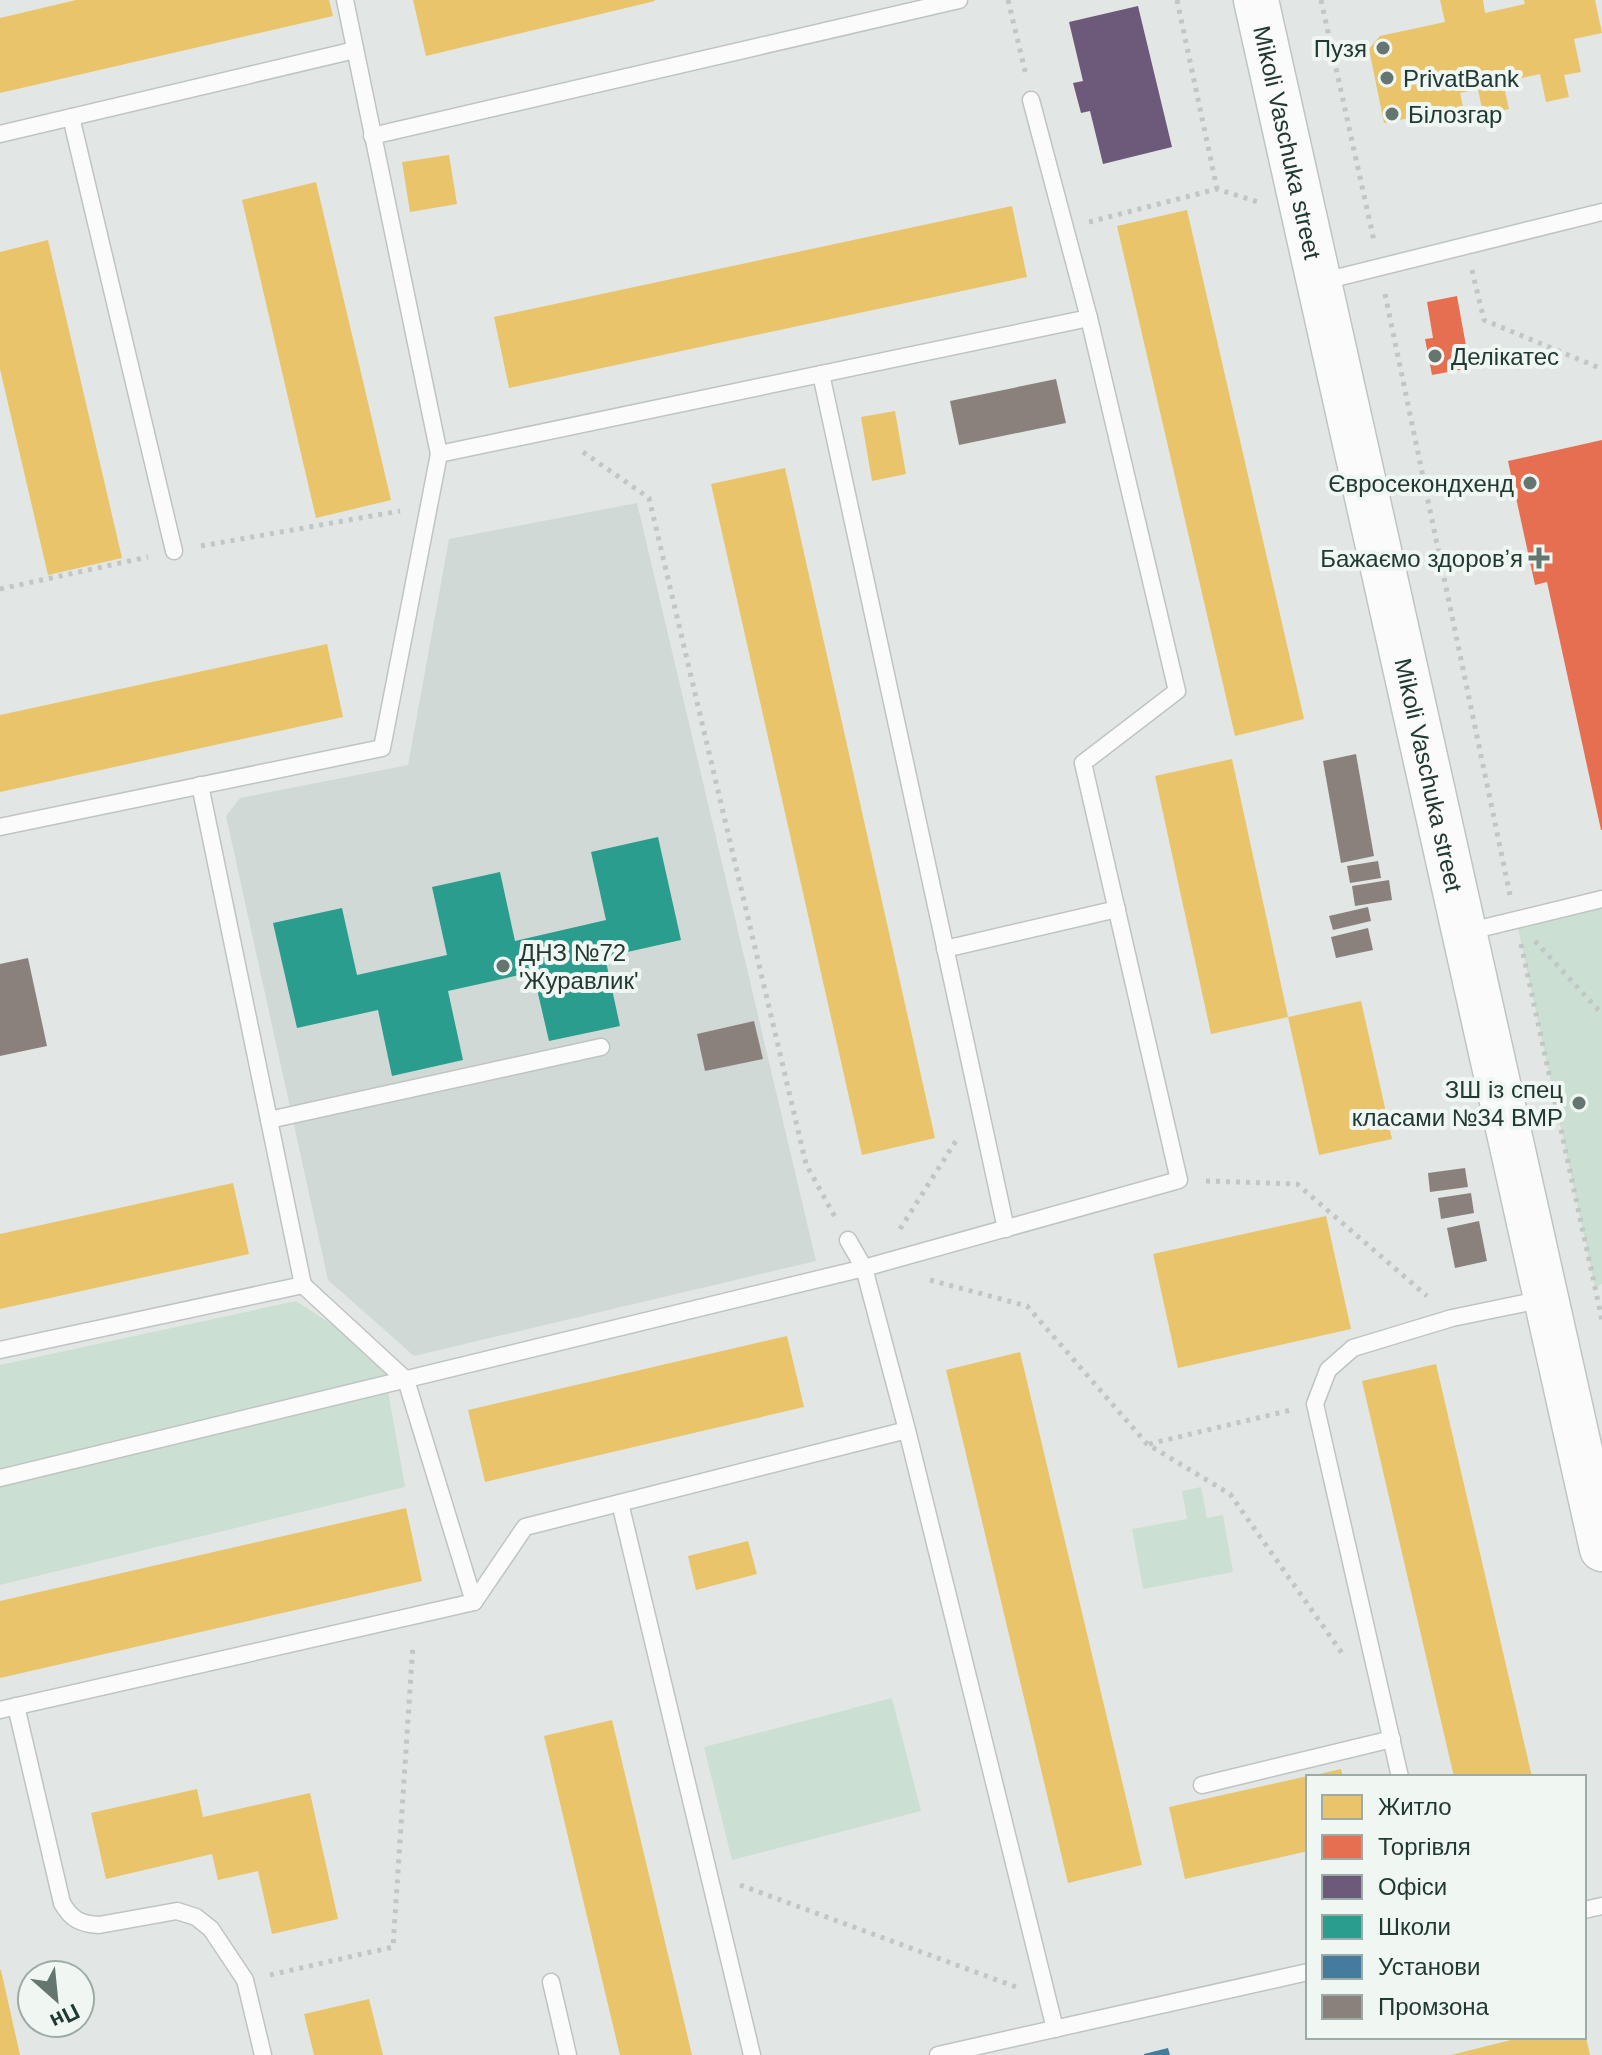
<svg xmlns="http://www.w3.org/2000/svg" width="1602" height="2055" viewBox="0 0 1602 2055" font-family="Helvetica,sans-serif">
<rect width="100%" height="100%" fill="#e2e7e5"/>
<path fill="#d0d9d5" d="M637,503l179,758 -402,95 -86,-76 -102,-464 14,-18 168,-33 41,-226z"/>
<g fill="#cbe0d2">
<path d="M1602,899v385l-7,3 -79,-368z"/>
<path d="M296,1301l86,56 23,130 -405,98v-220z"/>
<path d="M1201,1487l6,31 16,-3 10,57 -90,17 -11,-60 55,-10 -5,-28z"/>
<path d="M892,1698l29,113 -189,49 -28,-113z"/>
</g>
<g fill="#e9c46a">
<path d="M76,0h253l4,16 -333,77v-75z"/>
<path d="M413,0h241l1,1 -229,55z"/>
<path d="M1440,0h43l2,13 40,-9 -1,-4h71l7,33 -28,6 7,33 -17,3 5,22 -23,5 -6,-28 -37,8 6,27 -26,5 -5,-25 -18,4 5,23 -19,4 -2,-9 -60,12 -15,-74 11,-13 65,-14z"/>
<path d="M449,155l8,49 -47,8 -8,-50z"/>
<path d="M316,182l75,318 -75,18 -74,-318z"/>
<path d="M1012,206l15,71 -518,111 -15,-71z"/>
<path d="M1187,210l117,509 -69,17 -118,-510z"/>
<path d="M48,240l74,318 -74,17 -48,-206v-117z"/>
<path d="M895,411l11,63 -34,7 -11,-64z"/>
<path d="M785,468l150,670 -73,17 -151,-671z"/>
<path d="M327,644l16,73 -343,75v-77z"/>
<path d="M1232,759l56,258 -77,17 -56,-258z"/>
<path d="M1361,1001l31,138 -73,16 -31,-138z"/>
<path d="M233,1183l16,71 -249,55v-75z"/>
<path d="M1326,1216l25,113 -173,39 -25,-114z"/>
<path d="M787,1336l17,71 -319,75 -17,-72z"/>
<path d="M1020,1352l122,513 -74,18 -122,-513z"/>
<path d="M1436,1364l96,413h-78l-92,-396z"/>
<path d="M406,1508l16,73 -422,97v-77z"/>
<path d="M748,1541l9,33 -61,16 -8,-34z"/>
<path d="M612,1720l80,335h-72l-76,-319z"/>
<path d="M1341,1769l2,8h-31l-1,-1z"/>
<path d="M1308,1776v75l-123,28 -16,-72z"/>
<path d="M197,1789l6,28 107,-24 28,126 -66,15 -14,-63 -40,9 -6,-26 -106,25 -15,-66z"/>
<path d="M0,1970h1l19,85h-20z"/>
<path d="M369,1999l14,56h-69l-10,-41z"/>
<path d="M1523,2037h63l4,18h-139z"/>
</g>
<g fill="#e76f51">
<path d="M1457,296l13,72 -38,7 -7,-36 8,-1 -6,-36z"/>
<path d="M1602,440v390h-1l-54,-248 -12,3 -27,-124z"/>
</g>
<path fill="#6d597a" d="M1138,6l34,141 -69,17 -13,-53 -9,2 -8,-30 10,-2 -14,-59z"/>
<path fill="#2a9d8f" d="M658,837l23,103 -76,17 15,69 -71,15 -16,-69 -85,19 15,69 -71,16 -14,-66 -81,18 -24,-105 69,-15 15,67 90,-20 -15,-68 68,-15 15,69 91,-21 -15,-68z"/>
<path fill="#457b9d" d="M1168,2048l2,7h-26v-1z"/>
<g fill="#8a817c">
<path d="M1056,379l10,44 -107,22 -9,-44z"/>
<path d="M1356,754l18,102 -33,7 -18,-102z"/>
<path d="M1378,861l3,17 -31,5 -3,-17z"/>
<path d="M1389,880l3,20 -37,6 -3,-20z"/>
<path d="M1368,907l3,14 -38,9 -4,-14z"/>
<path d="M1368,928l5,22 -37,8 -5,-21z"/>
<path d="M28,958l19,88 -47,10v-92z"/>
<path d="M754,1021l9,38 -58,12 -8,-37z"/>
<path d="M1465,1168l3,19 -38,5 -2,-19z"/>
<path d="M1471,1193l3,20 -33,6 -3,-21z"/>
<path d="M1479,1221l8,40 -32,7 -8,-40z"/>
</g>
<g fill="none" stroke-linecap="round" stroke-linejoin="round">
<defs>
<g id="lane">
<path d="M1031,100l58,218 88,373 -94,72 96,417 -315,88 43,162 148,599"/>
<path d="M71,117l103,434"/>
<path d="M0,134l355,-84"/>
<path d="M372,136l587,-136"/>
<path d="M1320,282l282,-70"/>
<path d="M821,374l185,855"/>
<path d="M439,454l650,-136"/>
<path d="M0,827l382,-79 57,-294 -94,-454"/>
<path d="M1466,932l136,-33"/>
<path d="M945,949l172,-40"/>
<path d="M269,1120l332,-73"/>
<path d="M303,1285l103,95 68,222"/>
<path d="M0,1350l303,-65 -103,-500"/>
<path d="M0,1478l864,-210 -16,-28"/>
<path d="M620,1503l132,552"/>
<path d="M16,1706l46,197c9,16 18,21 37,22l78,-14 19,6 15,12 34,51 18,75"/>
<path d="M0,1710l474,-108 51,-75 382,-97"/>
<path d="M1400,1777l-85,-373 13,-34 25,-22 99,-30 92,-19"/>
<path d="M1202,1785l190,-46"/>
<path d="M1584,1910l18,-4"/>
<path d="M551,1982l17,73"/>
<path d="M938,2055l370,-83"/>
</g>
<g id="secondary">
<path id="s1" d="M1256,0l346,1549"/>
</g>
</defs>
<use href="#lane" stroke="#bfc4c2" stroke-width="19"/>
<use href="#secondary" stroke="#bec5c2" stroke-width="47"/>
<g stroke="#c0c7c6" stroke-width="5" stroke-dasharray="4 6" stroke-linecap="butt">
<path d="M1008,0l18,75"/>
<path d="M1177,0l40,189"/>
<path d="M1321,0l53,241"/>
<path d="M1089,222l128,-33 44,14"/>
<path d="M1472,270l12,50 118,49"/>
<path d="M1385,294l125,601"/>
<path d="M583,452l66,46 157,666 29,53"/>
<path d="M201,546l199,-35"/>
<path d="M0,589l148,-32"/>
<path d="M1535,941l67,73"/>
<path d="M1521,944l81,376"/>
<path d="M1206,1181l91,3 130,112"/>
<path d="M900,1229l59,-93"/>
<path d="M930,1280l97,26 120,138 83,50 112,159"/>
<path d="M1149,1444l142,-34"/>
<path d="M740,1885l276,102"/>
<path d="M270,1975l123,-28 20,-303"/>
</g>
<use href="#lane" stroke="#fbfbfb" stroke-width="16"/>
<use href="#secondary" stroke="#fbfbfb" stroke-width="44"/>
</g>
<g fill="#657671" stroke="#f0f7f3" stroke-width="3">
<circle cx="1383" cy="48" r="8"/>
<circle cx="1387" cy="78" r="8"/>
<circle cx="1392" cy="114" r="8"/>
<circle cx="1435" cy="356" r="8"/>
<circle cx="1530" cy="483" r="8"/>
<path d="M1535 546h8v8h8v8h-8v8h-8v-8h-8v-8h8z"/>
<circle cx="503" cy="966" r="8"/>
<circle cx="1579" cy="1103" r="8"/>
</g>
<g text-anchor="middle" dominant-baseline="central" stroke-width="8" stroke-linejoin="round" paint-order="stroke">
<g font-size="24" fill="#213933" stroke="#f0f7f3" text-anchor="end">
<text x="1367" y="48">Пузя</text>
<text x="1403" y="78" text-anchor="start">PrivatBank</text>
<text x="1408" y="114" text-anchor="start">Білозгар</text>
<text x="1451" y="356" text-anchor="start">Делікатес</text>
<text x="1514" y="483">Євросекондхенд</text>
<text x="1523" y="558">Бажаємо здоровʼя</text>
<text x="519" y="952" text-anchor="start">ДНЗ №72<tspan x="519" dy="28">'Журавлик'</tspan></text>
<text x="1563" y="1089">ЗШ із спец<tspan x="1563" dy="28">класами №34 ВМР</tspan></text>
</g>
<g font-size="24" fill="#213933" stroke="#f0f7f3">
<text stroke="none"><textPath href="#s1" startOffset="146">Mikoli Vaschuka street</textPath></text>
<text stroke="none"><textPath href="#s1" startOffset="794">Mikoli Vaschuka street</textPath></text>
</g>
</g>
<rect x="1306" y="1775" width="280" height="264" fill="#f0f7f3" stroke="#9daba6" stroke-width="2"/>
<rect x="1322" y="1795" width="40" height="24" fill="#e9c46a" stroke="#9daba6" stroke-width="2"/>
<text x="1378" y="1815" font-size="24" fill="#213933">Житло</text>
<rect x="1322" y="1835" width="40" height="24" fill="#e76f51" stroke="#9daba6" stroke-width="2"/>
<text x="1378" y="1855" font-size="24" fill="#213933">Торгівля</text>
<rect x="1322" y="1875" width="40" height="24" fill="#6d597a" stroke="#9daba6" stroke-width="2"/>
<text x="1378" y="1895" font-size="24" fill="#213933">Офіси</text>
<rect x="1322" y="1915" width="40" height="24" fill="#2a9d8f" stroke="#9daba6" stroke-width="2"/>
<text x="1378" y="1935" font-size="24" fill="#213933">Школи</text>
<rect x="1322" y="1955" width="40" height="24" fill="#457b9d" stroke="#9daba6" stroke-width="2"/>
<text x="1378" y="1975" font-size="24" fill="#213933">Установи</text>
<rect x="1322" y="1995" width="40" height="24" fill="#8a817c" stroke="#9daba6" stroke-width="2"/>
<text x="1378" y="2015" font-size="24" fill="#213933">Промзона</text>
<g transform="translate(56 1999) rotate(153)"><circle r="38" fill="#f0f7f3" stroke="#9daba6" stroke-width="2"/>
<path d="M0-6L14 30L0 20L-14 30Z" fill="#657671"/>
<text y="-12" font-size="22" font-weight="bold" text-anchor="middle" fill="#213933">Пн</text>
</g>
</svg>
